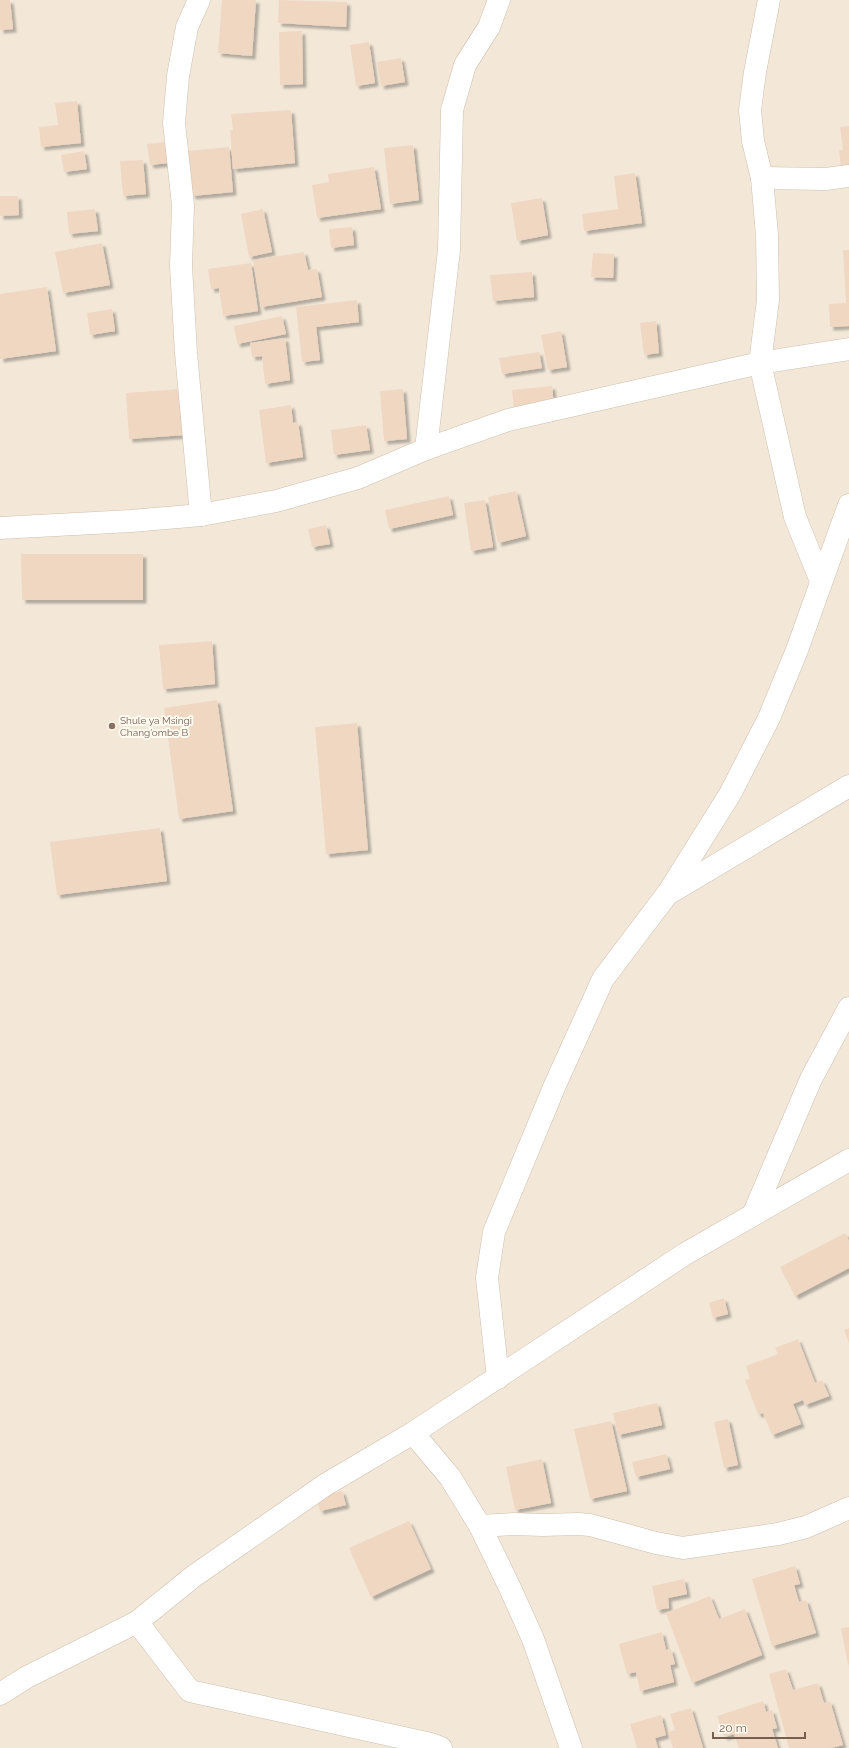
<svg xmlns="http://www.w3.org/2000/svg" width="849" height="1748" viewBox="0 0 849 1748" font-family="Raleway,sans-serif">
<defs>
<filter id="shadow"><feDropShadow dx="3.5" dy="3.5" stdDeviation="1" flood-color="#0004"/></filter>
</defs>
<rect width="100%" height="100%" fill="#fcf6ea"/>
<rect fill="#f3e8d8" x="0" y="0" width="849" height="1748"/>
<g fill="#f0d7c2" filter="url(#shadow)">
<path d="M0,0h10l3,29 -13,1z"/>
<path d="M222,0h34l-4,56 -34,-3z"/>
<path d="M279,0l68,2 -1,25 -68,-4z"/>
<path d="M302,31l1,53 -23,1 -1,-53z"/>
<path d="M369,42l6,41 -19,3 -6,-41z"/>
<path d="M401,58l4,24 -24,4 -4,-24z"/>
<path d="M77,101l4,42 -40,4 -2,-20 19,-2 -3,-22z"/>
<path d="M291,110l4,53 -62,6 -3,-39h3l-2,-16z"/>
<path d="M849,126v40l-8,1 -2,-17h4l-3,-23z"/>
<path d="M166,142l2,21 -18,2 -3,-21z"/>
<path d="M413,145l6,55 -29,4 -6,-56z"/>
<path d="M229,147l4,45 -41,4 -4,-45z"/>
<path d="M84,151l3,18 -23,3 -3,-17z"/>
<path d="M143,160l3,34 -23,2 -3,-35z"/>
<path d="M374,167l7,42 -64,9 -5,-33 17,-3 -1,-8z"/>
<path d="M635,173l7,50 -58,8 -2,-17 36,-5 -4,-33z"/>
<path d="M0,196h18l1,19 -19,1z"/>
<path d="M542,198l6,37 -31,6 -6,-38z"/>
<path d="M95,209l3,22 -29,3 -2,-22z"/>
<path d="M263,209l9,43 -23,5 -8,-43z"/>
<path d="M352,227l2,18 -23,3 -2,-19z"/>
<path d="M102,243l8,42 -47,8 -8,-41z"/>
<path d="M843,250h6v76l-19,1 -1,-23 17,-1z"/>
<path d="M304,252l4,18 9,-1 5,28 -61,10 -8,-47z"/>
<path d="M593,253l21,1 -1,24 -22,-1z"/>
<path d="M251,263l7,48 -35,5 -4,-28 -8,1 -3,-20z"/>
<path d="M532,272l2,25 -41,4 -3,-26z"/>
<path d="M47,287l9,64 -56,8v-65z"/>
<path d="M357,300l2,22 -43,5 4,33 -18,2 -6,-55z"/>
<path d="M112,309l3,22 -25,4 -3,-22z"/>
<path d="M282,316l4,18 -49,10 -3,-18z"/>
<path d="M656,321l3,32 -15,2 -4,-32z"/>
<path d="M561,331l6,36 -19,3 -7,-35z"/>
<path d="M285,338l5,42 -25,4 -3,-28 -10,1 -2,-14z"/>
<path d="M539,352l3,16 -40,6 -3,-16z"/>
<path d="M552,386l2,21 -40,4 -2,-21z"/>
<path d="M181,389l3,46 -55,4 -3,-46z"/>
<path d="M403,389l4,50 -23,2 -4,-50z"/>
<path d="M291,405l2,18 5,-1 5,35 -37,6 -7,-53z"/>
<path d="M366,425l4,25 -36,5 -3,-25z"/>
<path d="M516,491l10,45 -28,7 -10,-46z"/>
<path d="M449,496l4,19 -64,14 -4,-19z"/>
<path d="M485,500l8,47 -22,4 -7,-48z"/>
<path d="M326,525l4,19 -18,3 -4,-18z"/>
<path d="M21,554h122v46h-121z"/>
<path d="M212,641l3,43 -52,5 -4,-44z"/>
<path d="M217,700l16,111 -54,8 -15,-111z"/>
<path d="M357,723l11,127 -42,4 -11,-127z"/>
<path d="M160,828l7,53 -110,14 -7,-53z"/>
<path d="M845,1233l4,8v27l-54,28 -15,-29z"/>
<path d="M724,1298l4,16 -15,4 -4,-15z"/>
<path d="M849,1328v15l-5,-13z"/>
<path d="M798,1339l17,44 7,-3 7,16 -24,9 -2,-5 -10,4 8,20 -29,11 -9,-22 -5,1 -13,-34 5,-1 -4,-13 32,-12 -3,-6z"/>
<path d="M657,1403l5,22 -44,10 -5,-22z"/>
<path d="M728,1419l10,46 -14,3 -10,-46z"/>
<path d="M611,1421l16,70 -37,8 -16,-70z"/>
<path d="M666,1454l4,15 -34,8 -4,-15z"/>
<path d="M542,1459l9,44 -36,7 -9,-43z"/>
<path d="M342,1491l4,14 -26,6 -4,-13z"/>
<path d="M409,1521l22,48 -60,28 -22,-49z"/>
<path d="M795,1566l5,18 -6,1 5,17 7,-2 10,33 -44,13 -20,-67z"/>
<path d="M684,1579l3,15 -19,4 1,10 -12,2 -5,-24z"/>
<path d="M710,1596l9,23 26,-10 17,46 -70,28 -26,-70z"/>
<path d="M849,1627v37l-1,1 -7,-37z"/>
<path d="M662,1632l4,18 5,-1 4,15 -5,1 4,17 -34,9 -4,-19 -9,2 -8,-30z"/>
<path d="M786,1669l7,21 25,-7 6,20 6,-2 13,44 -12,3h-42l-20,-74z"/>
<path d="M763,1701l3,11 6,-2 5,18 -5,1 6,19h-39l-5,-14 -10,3 -7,-21z"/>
<path d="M691,1708l12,40h-30l-5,-16 7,-2 -5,-16z"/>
<path d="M661,1715l5,20 -11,3 3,10h-21l-7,-24z"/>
</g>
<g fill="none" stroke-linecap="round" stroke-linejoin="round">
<defs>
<g id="minor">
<path d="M199,0l-12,27 -9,49 -4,47 9,82 -2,61 5,87 15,162"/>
<path d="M769,0l-14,72 -5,38 3,31 9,37 5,57 1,65 -8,63 35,154 26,64"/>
<path d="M762,178l64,1 23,-3"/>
<path d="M426,449l23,-199 3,-140 13,-45 24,-38 10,-27"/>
<path d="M0,528l131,-7 70,-6 75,-14 82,-23 68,-29 82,-29 252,-57 89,-14"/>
<path d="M671,892l178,-106"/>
<path d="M753,1215l58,-136 38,-71"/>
<path d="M498,1378l-11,-100 7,-46 61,-147 48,-106 65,-86 62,-99 39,-76 28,-68 52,-145"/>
<path d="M413,1433l37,44 30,49 30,62 23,51 38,109"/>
<path d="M480,1526l34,-2 28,1 36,-1 12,1 66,18 27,5 95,-14 28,-7 43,-19"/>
<path d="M137,1622l53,69 241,53 10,4"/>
<path d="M0,1694l27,-17 110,-55 57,-46 131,-91 88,-52 272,-179 164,-94"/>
</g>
</defs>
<use href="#minor" stroke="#cebfb0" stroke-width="23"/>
<use href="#minor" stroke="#fff" stroke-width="22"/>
</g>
<circle fill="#8d6e63" stroke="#fefaf0" stroke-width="1.5" cx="112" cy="726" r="4"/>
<g text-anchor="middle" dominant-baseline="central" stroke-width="4" stroke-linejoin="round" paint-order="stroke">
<g font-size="10" fill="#785e54" stroke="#fefaf0" text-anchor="start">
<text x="120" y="720">Shule ya Msingi<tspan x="120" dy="12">Chang'ombe B</tspan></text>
</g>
</g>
<path d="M713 1732v6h92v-6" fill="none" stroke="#765f4e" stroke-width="2"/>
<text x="719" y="1732" font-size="12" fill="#765f4e" stroke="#fefaf0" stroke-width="3" paint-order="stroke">20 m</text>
</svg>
